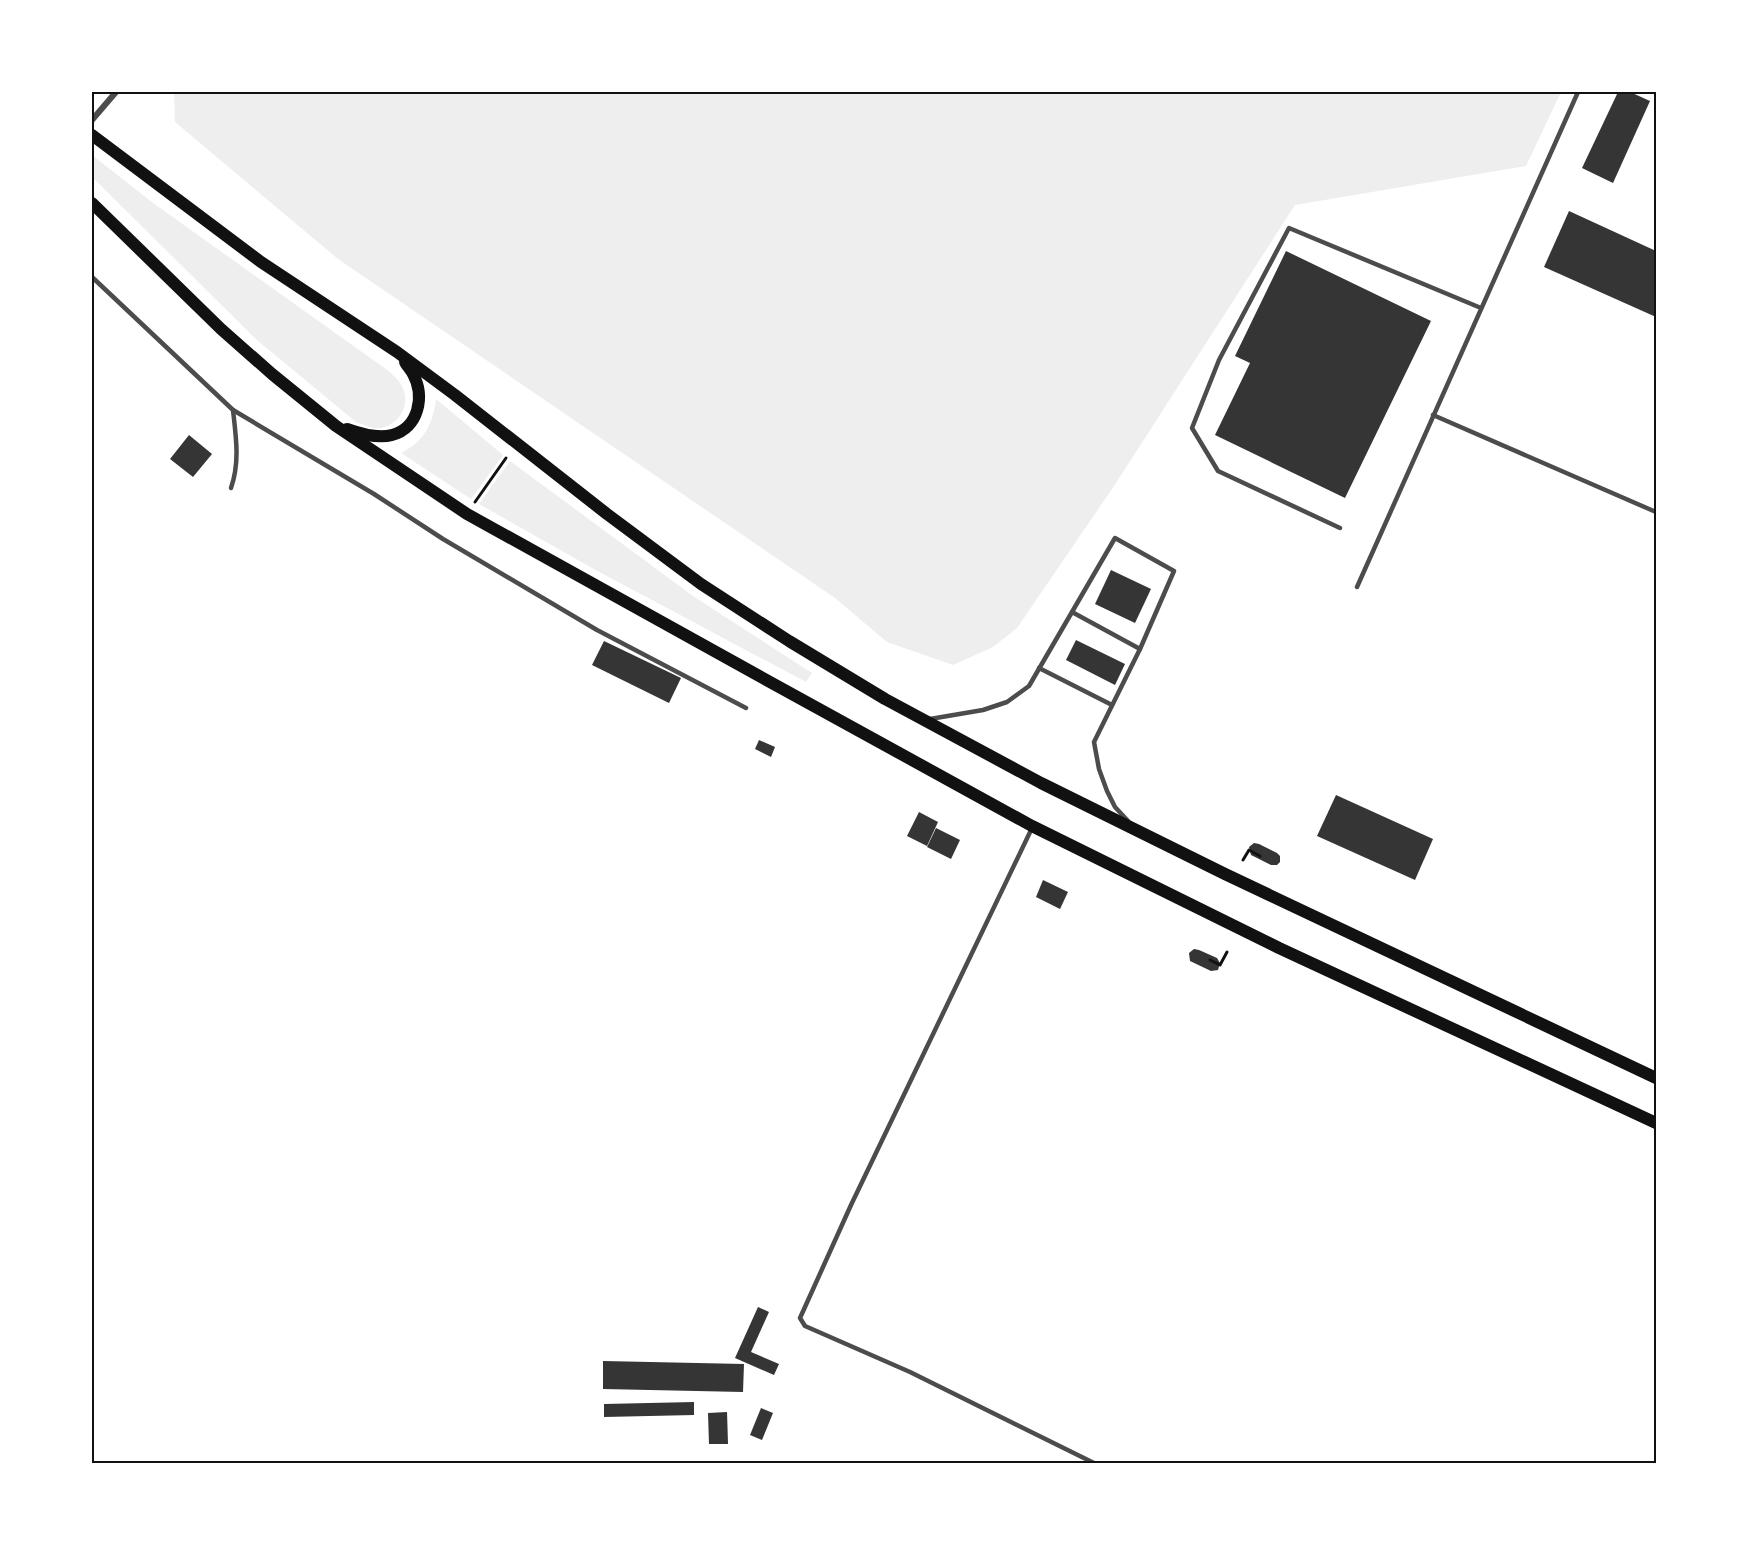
<svg xmlns="http://www.w3.org/2000/svg" width="1748" height="1555" viewBox="0 0 1748 1555" font-family="'DM Sans',sans-serif">
<rect width="100%" height="100%" fill="#fff"/>
<g fill="#eee">
<path d="M174,92h1387l-35,74 -231,39 -181,281 -97,142 -24,19 -40,18 -66,-23 -52,-44 -497,-339 -163,-137z"/>
<path d="M92,155l61,48 237,169c6,6 12,11 14,19 6,19 -10,39 -30,37 -6,-1 -12,-4 -18,-6l-99,-82 -165,-163z"/>
<path d="M436,399l67,56 -32,44 -70,-46c23,-11 32,-29 35,-54z"/>
<path d="M510,461l183,135 119,77 -6,9 -214,-114 -113,-64z"/>
</g>
<g fill="#353535">
<path d="M1618,92h12l20,9 -37,82 -31,-15z"/>
<path d="M1569,211l87,40v66l-112,-50z"/>
<path d="M1286,251l145,70 -86,177 -130,-63 35,-72 -15,-7z"/>
<path d="M189,435l23,19 -19,23 -23,-18z"/>
<path d="M1111,570l40,19 -16,34 -40,-19z"/>
<path d="M1076,640l49,24 -10,21 -49,-25z"/>
<path d="M604,641l77,37 -12,25 -77,-38z"/>
<path d="M759,740l16,7 -4,10 -16,-8z"/>
<path d="M1336,795l97,44 -18,41 -98,-44z"/>
<path d="M919,812l19,10 -11,24 -20,-10z"/>
<path d="M936,828l24,12 -9,19 -24,-12z"/>
<path d="M1254,843l5,1 18,9 3,3v6l-3,3h-6l-20,-10 -2,-8z"/>
<path d="M1043,880l25,12 -8,17 -24,-12z"/>
<path d="M1194,949l5,1 18,8 3,5 -2,7 -7,1 -21,-10 -1,-8z"/>
<path d="M758,1307l11,5 -18,40 28,12 -5,11 -39,-17z"/>
<path d="M603,1361l141,3 -1,28 -140,-3z"/>
<path d="M694,1402v13l-90,2v-13z"/>
<path d="M761,1408l12,5 -11,27 -12,-5z"/>
<path d="M727,1412l1,32h-19l-1,-31z"/>
</g>
<g fill="none" stroke-linecap="round" stroke-linejoin="round">
<g stroke="#111" stroke-width="3">
<path d="M475,502l31,-44"/>
<path d="M1243,860l6,-10 11,6"/>
<path d="M1210,960l10,5 7,-13"/>
</g>
<g stroke="#4c4c4c" stroke-width="4.5">
<path d="M92,277l141,133c3,27 7,52 -2,78"/>
<path d="M233,410l141,84 69,45 154,91 149,78"/>
<path d="M1433,415l223,97"/>
<path d="M1340,528l-122,-57 -26,-43 27,-68 70,-132 192,80"/>
<path d="M1357,587l221,-495"/>
<path d="M1072,612l68,37"/>
<path d="M1039,668l73,37"/>
<path d="M930,719l53,-9 24,-8 22,-16 86,-148 59,33 -34,78 -46,93 5,27 8,22 8,16 13,14"/>
<path d="M1032,828l-181,377 -51,113 5,8 105,46 186,92"/>
</g>
<path stroke="#4c4c4c" stroke-width="6" d="M92,120l24,-28"/>
<g stroke="#111" stroke-width="12">
<path d="M92,135l169,127 136,90 58,43 152,119 94,70 88,57 96,58 156,84 184,91 431,204"/>
<path d="M92,203l129,126 51,45 64,52 131,88 303,168 262,144 247,122 377,175"/>
<path d="M347,429c14,5 31,10 45,6 27,-7 33,-39 21,-61 -2,-4 -6,-8 -8,-12"/>
</g>
</g>
<rect width="1748" height="1555" fill="none" stroke="#ffffff" stroke-width="186"/>
<rect x="93" y="93" width="1562" height="1369" fill="none" stroke="#111" stroke-width="2"/>
</svg>
